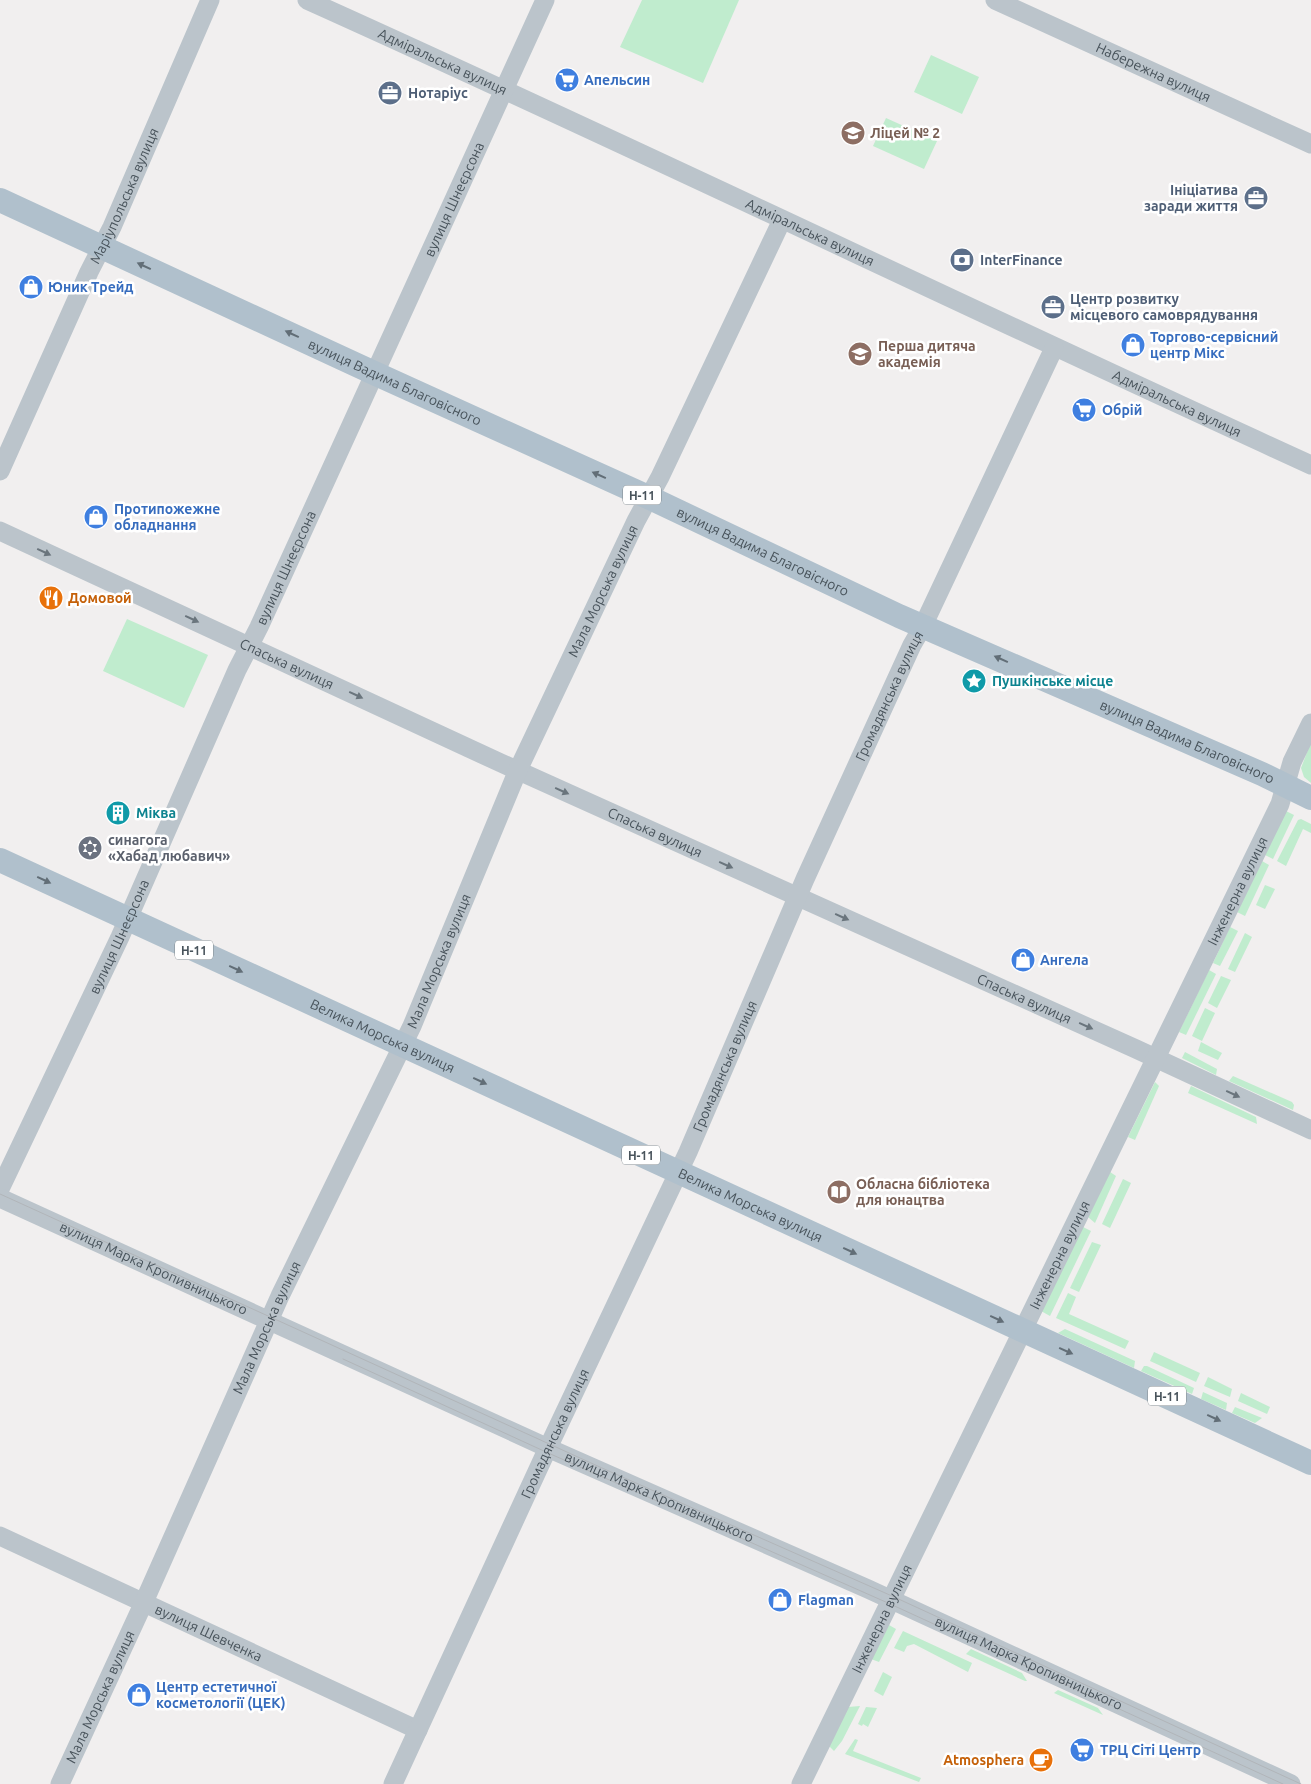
<svg xmlns="http://www.w3.org/2000/svg" width="1311" height="1784" viewBox="0 0 1311 1784" font-family="Ubuntu,sans-serif">
<rect width="100%" height="100%" fill="#f1efef"/>
<g fill="#c0ecce">
<path d="M642,0h97l-36,83 -83,-36z"/>
<path d="M931,55l48,22 -17,37 -48,-22z"/>
<path d="M886,118l51,23 -13,28 -51,-23z"/>
<path d="M127,619l81,36 -24,53 -81,-37z"/>
<path d="M1311,742v41l-7,-6 -3,-9z"/>
<path d="M1286,811l8,4 -21,44 -8,-4z"/>
<path d="M1301,819l10,5v9l-8,-4 -17,37 -9,-5 21,-41z"/>
<path d="M1262,861l7,4 -24,51 -8,-4z"/>
<path d="M1265,885l10,4 -10,20 -9,-4z"/>
<path d="M1230,927l8,4 -18,35 -7,-3z"/>
<path d="M1245,933l7,4 -17,35 -7,-3z"/>
<path d="M1209,970l7,4 -30,61 -7,-3z"/>
<path d="M1221,976l10,4 -14,28 -9,-5z"/>
<path d="M1205,1008l10,5 -13,28 -10,-5z"/>
<path d="M1201,1042l21,11 -4,7 -20,-9z"/>
<path d="M1185,1052l32,17 -1,6 -34,-17z"/>
<path d="M1233,1076l59,26 2,3 -1,5 -64,-29z"/>
<path d="M1155,1082l4,4 -24,54 -7,-3z"/>
<path d="M1191,1086l65,31 1,7 -69,-31z"/>
<path d="M1110,1172l6,4 -21,47 -7,-6z"/>
<path d="M1123,1179l8,4 -21,45 -8,-4z"/>
<path d="M1083,1227l8,4 -41,85 -9,-5z"/>
<path d="M1092,1242l9,3 -22,47 -9,-4z"/>
<path d="M1068,1293l8,4 -7,17 60,27 -4,8 -69,-31z"/>
<path d="M1065,1329l70,32 -1,7 -76,-35z"/>
<path d="M1154,1352l46,21 -4,9 -46,-21z"/>
<path d="M1144,1366h3l47,22 -2,6 -51,-23z"/>
<path d="M1208,1377l24,12 -2,8 -26,-11z"/>
<path d="M1203,1392l24,11 -1,7 -25,-11z"/>
<path d="M1241,1393l29,14 -3,7 -29,-13z"/>
<path d="M1235,1407l27,11 -7,5 -23,-10z"/>
<path d="M889,1625l7,4 -17,33 -8,-3z"/>
<path d="M903,1631l67,31 2,1 -4,9 -54,-28 -7,2 -3,6 -10,-4z"/>
<path d="M971,1649l51,24 5,8h-2l-59,-27z"/>
<path d="M883,1672l9,5 -9,19 -9,-5z"/>
<path d="M1058,1690l40,18 5,7 -49,-22z"/>
<path d="M860,1706l-18,35 -8,10 -5,-5 19,-39z"/>
<path d="M866,1707l11,1 -9,19 -5,-3 -1,2 -4,-2z"/>
<path d="M855,1739l3,1 -5,11 68,27 -2,4 -74,-28z"/>
</g>
<g fill="none" stroke-linecap="round" stroke-linejoin="round">
<g stroke="#bbc4cb" stroke-width="19">
<path id="s1" d="M307,0c336,151 668,312 1004,465"/>
<path id="s2" d="M995,0l316,144"/>
<path id="s3" d="M0,471l89,-199 23,-45 98,-227"/>
<path id="s4" d="M0,531l501,232 635,286 175,81"/>
<path id="s5" d="M0,1189l120,-252 117,-267 22,-43 286,-627"/>
<path id="s6" d="M0,1198l548,250 320,141 423,195"/>
<path id="s7" d="M0,1536l418,194"/>
<path id="s8" d="M60,1784l84,-182 136,-306 132,-270 106,-256 118,-249 24,-44 122,-257"/>
<path id="s9" d="M393,1784l153,-332 142,-300 117,-273 107,-234 11,-19 131,-278"/>
<path id="s10" d="M801,1784l479,-980 12,-42 19,-39"/>
</g>
<g stroke="#b0c0cc" stroke-width="24">
<path id="s11" d="M0,200l374,173 274,124 251,119 363,158 49,24"/>
<path id="s12" d="M0,860l1311,603"/>
</g>
<g stroke="#b1b5b9" stroke-width="1">
<path d="M0,1194l602,274 290,128 409,188"/>
<path d="M343,1359l203,93 342,151 395,181"/>
</g>
</g>
<defs><path id="oneway-solid" d="M-6-.8H1V-3.2L6.5 0L1 3.2V.8H-6Z" transform="scale(1.25)"/></defs>
<g fill="#626e77">
<use href="#oneway-solid" transform="translate(144 266) rotate(-155)"/>
<use href="#oneway-solid" transform="translate(292 334) rotate(-155)"/>
<use href="#oneway-solid" transform="translate(599 475) rotate(-156)"/>
<use href="#oneway-solid" transform="translate(1001 659) rotate(-156)"/>
<use href="#oneway-solid" transform="translate(44 880) rotate(25)"/>
<use href="#oneway-solid" transform="translate(236 969) rotate(25)"/>
<use href="#oneway-solid" transform="translate(480 1081) rotate(25)"/>
<use href="#oneway-solid" transform="translate(850 1251) rotate(25)"/>
<use href="#oneway-solid" transform="translate(997 1319) rotate(25)"/>
<use href="#oneway-solid" transform="translate(1066 1351) rotate(24)"/>
<use href="#oneway-solid" transform="translate(1214 1418) rotate(25)"/>
</g>
<g fill="#6a757d">
<use href="#oneway-solid" transform="translate(44 552) rotate(25)"/>
<use href="#oneway-solid" transform="translate(192 619) rotate(25)"/>
<use href="#oneway-solid" transform="translate(356 695) rotate(25)"/>
<use href="#oneway-solid" transform="translate(562 791) rotate(24)"/>
<use href="#oneway-solid" transform="translate(726 865) rotate(24)"/>
<use href="#oneway-solid" transform="translate(842 917) rotate(24)"/>
<use href="#oneway-solid" transform="translate(1086 1026) rotate(24)"/>
<use href="#oneway-solid" transform="translate(1233 1094) rotate(25)"/>
</g>
<defs>
<symbol id="supermarket-disc" viewBox="-11 -11 22 22"><circle r="9.5" fill="#3f7fe0" stroke="#fff"/><path d="M-6-5.5h2.5l.6 2H6L4.5 2H-2.5L-4.4-4H-6ZM-1.5 3.2a1.3 1.3 0 1 0 .1 0ZM3 3.2a1.3 1.3 0 1 0 .1 0Z" fill="#fff"/></symbol>
<symbol id="office-disc" viewBox="-11 -11 22 22"><circle r="9.5" fill="#5c6f8a" stroke="#fff"/><path d="M-6-3h4V-5.5h4V-3h4V5H-6ZM-1-4.5V-3h2v-1.5ZM-6 0V1H6V0Z" fill="#fff"/></symbol>
<symbol id="school-disc" viewBox="-11 -11 22 22"><circle r="9.5" fill="#8d6e63" stroke="#fff"/><path d="M0-5L7-2L0 1L-7-2ZM-4 1L0 2.5L4 1V4Q0 6-4 4Z" fill="#fff"/></symbol>
<symbol id="bank-disc" viewBox="-11 -11 22 22"><circle r="9.5" fill="#5c6f8a" stroke="#fff"/><path d="M-6-4H6V4H-6ZM0-2.3a2.3 2.3 0 1 0 0 4.6a2.3 2.3 0 1 0 0-4.6Z" fill="#fff"/></symbol>
<symbol id="shop-disc" viewBox="-11 -11 22 22"><circle r="9.5" fill="#3f7fe0" stroke="#fff"/><path d="M-5-2.5h2.3a2.7 3.5 0 0 1 5.4 0H5L5.5 6h-11ZM-1.5-2.5h3a1.5 2.3 0 0 0-3 0Z" fill="#fff"/></symbol>
<symbol id="restaurant-disc" viewBox="-11 -11 22 22"><circle r="9.5" fill="#e8710a" stroke="#fff"/><path d="M-5-6h1v4h1v-4h1v4h1v-4h1v5L-1.5 .5V6h-2V.5L-5-1ZM5-6V6H3V1.5H1.5Q1.5-4 5-6Z" fill="#fff"/></symbol>
<symbol id="sight-disc" viewBox="-11 -11 22 22"><circle r="9.5" fill="#0f9aa8" stroke="#fff"/><path d="M0-6L1.8-2.2L6-1.7L2.9 1.2L3.7 5.4L0 3.3L-3.7 5.4L-2.9 1.2L-6-1.7L-1.8-2.2Z" fill="#fff"/></symbol>
<symbol id="building-disc" viewBox="-11 -11 22 22"><circle r="9.5" fill="#0f9aa8" stroke="#fff"/><path d="M-4-6H4V6H1V3H-1V6H-4ZM-2.5-4.3h1.7v1.8h-1.7ZM.8-4.3h1.7v1.8H.8ZM-2.5-1h1.7V.8h-1.7ZM.8-1h1.7V.8H.8Z" fill="#fff"/></symbol>
<symbol id="synagogue-disc" viewBox="-11 -11 22 22"><circle r="9.5" fill="#6b7280" stroke="#fff"/><path d="M0-6.5L5.6 3.2H-5.6ZM0 6.5L5.6-3.2H-5.6Z" fill="#fff"/></symbol>
<symbol id="library-disc" viewBox="-11 -11 22 22"><circle r="9.5" fill="#8d6e63" stroke="#fff"/><path d="M-6-4Q-3-5.5-.7-3.5V5Q-3 3-6 4ZM6-4Q3-5.5 .7-3.5V5Q3 3 6 4Z" fill="#fff"/></symbol>
<symbol id="cafe-disc" viewBox="-11 -11 22 22"><circle r="9.5" fill="#e8710a" stroke="#fff"/><path d="M-5.5-4.5H6V0H3Q3 3.5 0 3.5H-2.5Q-5.5 3.5-5.5 0ZM3-3.2v2h1.7v-2ZM-6 4.5H4V6H-6Z" fill="#fff"/></symbol>
</defs>
<g fill-rule="evenodd">
<use href="#supermarket-disc" x="553" y="66" width="28" height="28"/>
<use href="#office-disc" x="376" y="79" width="28" height="28"/>
<use href="#school-disc" x="839" y="119" width="28" height="28"/>
<use href="#office-disc" x="1242" y="184" width="28" height="28"/>
<use href="#bank-disc" x="948" y="246" width="28" height="28"/>
<use href="#shop-disc" x="17" y="273" width="28" height="28"/>
<use href="#office-disc" x="1039" y="293" width="28" height="28"/>
<use href="#shop-disc" x="1119" y="331" width="28" height="28"/>
<use href="#school-disc" x="846" y="340" width="28" height="28"/>
<use href="#supermarket-disc" x="1070" y="396" width="28" height="28"/>
<use href="#shop-disc" x="82" y="503" width="28" height="28"/>
<use href="#restaurant-disc" x="37" y="584" width="28" height="28"/>
<use href="#sight-disc" x="960" y="667" width="28" height="28"/>
<use href="#building-disc" x="104" y="799" width="28" height="28"/>
<use href="#synagogue-disc" x="76" y="834" width="28" height="28"/>
<use href="#shop-disc" x="1009" y="946" width="28" height="28"/>
<use href="#library-disc" x="825" y="1178" width="28" height="28"/>
<use href="#shop-disc" x="766" y="1586" width="28" height="28"/>
<use href="#shop-disc" x="125" y="1681" width="28" height="28"/>
<use href="#supermarket-disc" x="1068" y="1736" width="28" height="28"/>
<use href="#cafe-disc" x="1027" y="1746" width="28" height="28"/>
</g>
<g text-anchor="middle" dominant-baseline="central" stroke-width="5" stroke-linejoin="round" paint-order="stroke">
<g fill="#fff" stroke="#7f878c" stroke-width="1">
<rect x="623" y="485.5" width="38" height="19" rx="4"/>
<rect x="175" y="940.5" width="38" height="19" rx="4"/>
<rect x="622" y="1145.5" width="38" height="19" rx="4"/>
<rect x="1148" y="1386.5" width="38" height="19" rx="4"/>
</g>
<g font-size="12" font-weight="bold" fill="#48535b">
<text x="642" y="495">Н-11</text>
<text x="194" y="950">Н-11</text>
<text x="641" y="1155">Н-11</text>
<text x="1167" y="1396">Н-11</text>
</g>
<g font-size="14" fill="#48535b" stroke="#fff">
<text stroke="none"><textPath href="#s1" startOffset="149">Адміральська вулиця</textPath></text>
<text stroke="none"><textPath href="#s2" startOffset="174">Набережна вулиця</textPath></text>
<text stroke="none"><textPath href="#s3" startOffset="302">Маріупольська вулиця</textPath></text>
<text stroke="none"><textPath href="#s5" startOffset="1089">вулиця Шнеєрсона</textPath></text>
<text stroke="none"><textPath href="#s1" startOffset="554">Адміральська вулиця</textPath></text>
<text stroke="none"><textPath href="#s11" startOffset="435">вулиця Вадима Благовісного</textPath></text>
<text stroke="none"><textPath href="#s1" startOffset="959">Адміральська вулиця</textPath></text>
<text stroke="none"><textPath href="#s11" startOffset="840">вулиця Вадима Благовісного</textPath></text>
<text stroke="none"><textPath href="#s5" startOffset="684">вулиця Шнеєрсона</textPath></text>
<text stroke="none"><textPath href="#s8" startOffset="1311">Мала Морська вулиця</textPath></text>
<text stroke="none"><textPath href="#s4" startOffset="316">Спаська вулиця</textPath></text>
<text stroke="none"><textPath href="#s9" startOffset="1196">Громадянська вулиця</textPath></text>
<text stroke="none"><textPath href="#s11" startOffset="1305">вулиця Вадима Благовісного</textPath></text>
<text stroke="none"><textPath href="#s4" startOffset="721">Спаська вулиця</textPath></text>
<text stroke="none"><textPath href="#s10" startOffset="994">Інженерна вулиця</textPath></text>
<text stroke="none"><textPath href="#s5" startOffset="279">вулиця Шнеєрсона</textPath></text>
<text stroke="none"><textPath href="#s8" startOffset="906">Мала Морська вулиця</textPath></text>
<text stroke="none"><textPath href="#s4" startOffset="1126">Спаська вулиця</textPath></text>
<text stroke="none"><textPath href="#s12" startOffset="421">Велика Морська вулиця</textPath></text>
<text stroke="none"><textPath href="#s9" startOffset="791">Громадянська вулиця</textPath></text>
<text stroke="none"><textPath href="#s12" startOffset="826">Велика Морська вулиця</textPath></text>
<text stroke="none"><textPath href="#s10" startOffset="589">Інженерна вулиця</textPath></text>
<text stroke="none"><textPath href="#s6" startOffset="169">вулиця Марка Кропивницького</textPath></text>
<text stroke="none"><textPath href="#s8" startOffset="501">Мала Морська вулиця</textPath></text>
<text stroke="none"><textPath href="#s9" startOffset="386">Громадянська вулиця</textPath></text>
<text stroke="none"><textPath href="#s6" startOffset="724">вулиця Марка Кропивницького</textPath></text>
<text stroke="none"><textPath href="#s10" startOffset="184">Інженерна вулиця</textPath></text>
<text stroke="none"><textPath href="#s7" startOffset="230">вулиця Шевченка</textPath></text>
<text stroke="none"><textPath href="#s6" startOffset="1129">вулиця Марка Кропивницького</textPath></text>
<text stroke="none"><textPath href="#s8" startOffset="96">Мала Морська вулиця</textPath></text>
</g>
<g font-size="14" font-weight="bold" fill="#366cbe" stroke="#fff" text-anchor="start">
<text x="584" y="80">Апельсин</text>
<text x="48" y="287">Юник Трейд</text>
<text x="1150" y="337">Торгово-сервісний<tspan x="1150" dy="16">центр Мікс</tspan></text>
<text x="1102" y="410">Обрій</text>
<text x="114" y="509">Протипожежне<tspan x="114" dy="16">обладнання</tspan></text>
<text x="1040" y="960">Ангела</text>
<text x="798" y="1600">Flagman</text>
<text x="156" y="1687">Центр естетичної<tspan x="156" dy="16">косметології (ЦЕК)</tspan></text>
<text x="1100" y="1750">ТРЦ Сіті Центр</text>
</g>
<g font-size="14" font-weight="bold" fill="#4e5e75" stroke="#fff" text-anchor="start">
<text x="408" y="93">Нотаріус</text>
<text x="1238" y="190" text-anchor="end">Ініціатива<tspan x="1238" dy="16">заради життя</tspan></text>
<text x="980" y="260">InterFinance</text>
<text x="1070" y="299">Центр розвитку<tspan x="1070" dy="16">місцевого самоврядування</tspan></text>
</g>
<g font-size="14" font-weight="bold" fill="#785e54" stroke="#fff" text-anchor="start">
<text x="870" y="133">Ліцей № 2</text>
<text x="878" y="346">Перша дитяча<tspan x="878" dy="16">академія</tspan></text>
<text x="856" y="1184">Обласна бібліотека<tspan x="856" dy="16">для юнацтва</tspan></text>
</g>
<g font-size="14" font-weight="bold" fill="#c56008" stroke="#fff" text-anchor="start">
<text x="68" y="598">Домовой</text>
<text x="1024" y="1760" text-anchor="end">Atmosphera</text>
</g>
<g font-size="14" font-weight="bold" fill="#0d838f" stroke="#fff" text-anchor="start">
<text x="992" y="681">Пушкінське місце</text>
<text x="136" y="813">Міква</text>
</g>
<g font-size="14" font-weight="bold" fill="#5b616d" stroke="#fff" text-anchor="start">
<text x="108" y="840">синагога<tspan x="108" dy="16">«Хабад любавич»</tspan></text>
</g>
</g>
</svg>
